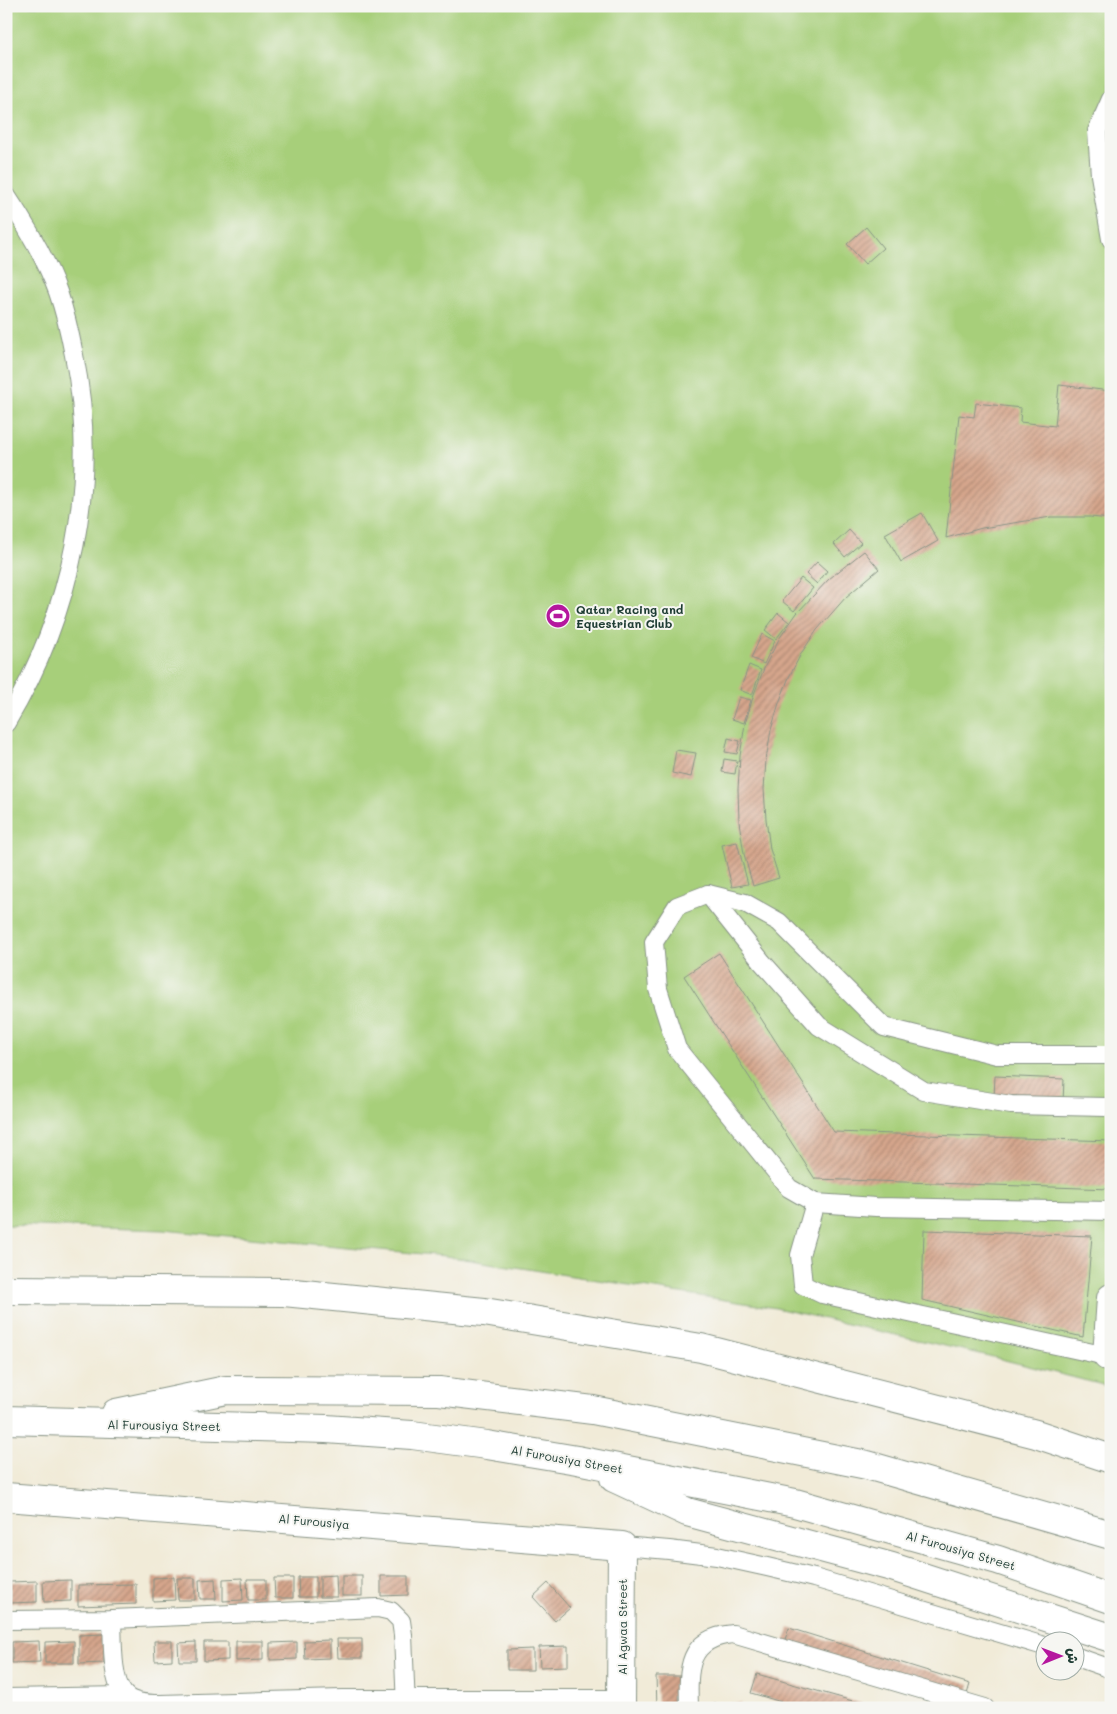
<svg xmlns="http://www.w3.org/2000/svg" width="1117" height="1714" viewBox="0 0 1117 1714" font-family="Mali,'Playpen Sans Arabic',sans-serif">
<defs>
<pattern id="building-hatch" width="6" height="6" patternUnits="userSpaceOnUse" patternTransform="scale(1.25)"><rect width="6" height="6" fill="#d6a68c"/><path d="M-1 1l2-2M0 6l6-6M5 7l2-2" fill="none" stroke="#ad8873"/></pattern>
</defs>
<rect width="100%" height="100%" fill="#f6f6f2"/>
<filter id="ink" filterUnits="userSpaceOnUse"><feTurbulence type="fractalNoise" baseFrequency=".02" numOctaves="2"/><feDisplacementMap in="SourceGraphic" scale="10" xChannelSelector="R" yChannelSelector="G"/><feConvolveMatrix kernelMatrix="1 2 1 2 8 2 1 2 1" color-interpolation-filters="sRGB"/></filter>
<filter id="wash" filterUnits="userSpaceOnUse"><feTurbulence type="fractalNoise" baseFrequency=".0096" numOctaves="4" result="noise"/><feDisplacementMap in="SourceGraphic" scale="20" xChannelSelector="R" yChannelSelector="G"/><feGaussianBlur stdDeviation="1.12" result="paint"/><feColorMatrix in="noise" values="0 0 0 0 0 0 0 0 0 0 0 0 0 0 0 0 0 1.4 0 .05"/><feComposite in="paint" operator="in"/></filter>
<g filter="url(#wash)">
<rect width="100%" height="100%" fill="#f1ebd8"/>
<path fill="#a7cf7a" stroke="#638657" d="M6,6h1105v1381l-126,-32 -209,-47 -331,-52 -282,-26 -157,-5z"/>
<g id="blocks">
<g fill="url(#building-hatch)">
<path d="M866,227l17,21 -18,16 -18,-20z"/>
<path d="M1059,385l52,6v128l-21,-2h-39l-69,11 -36,10 13,-123 15,2 2,-14 45,5 -1,14 35,4z"/>
<path d="M922,513l16,28 -37,21 -16,-28z"/>
<path d="M849,530l12,13 -16,14 -11,-13z"/>
<path d="M864,551l15,18 -33,28 -29,33 -15,22 -13,25 -10,26 -8,27 -5,30 -2,29 2,30 4,30 9,29 -26,8 -9,-32 -5,-32 -1,-33 2,-33 5,-32 9,-30 11,-28 14,-27 18,-26 32,-34z"/>
<path d="M817,562l10,9 -10,13 -11,-10z"/>
<path d="M801,578l12,10 -19,23 -12,-10z"/>
<path d="M778,613l11,9 -13,17 -11,-9z"/>
<path d="M762,634l13,7 -11,23 -13,-6z"/>
<path d="M749,665l12,5 -9,25 -12,-5z"/>
<path d="M739,697l12,3 -7,23 -12,-4z"/>
<path d="M728,738l12,3 -3,13 -12,-2z"/>
<path d="M676,750l20,3 -5,24 -19,-4z"/>
<path d="M724,759l13,2 -2,13 -13,-2z"/>
<path d="M737,842l11,42 -16,3 -10,-42z"/>
<path d="M719,953l115,179 277,9v48l-296,-10 -131,-203z"/>
<path d="M995,1076l69,3 -1,23 -69,-4z"/>
<path d="M924,1230l168,6 -9,101 -161,-37z"/>
<path d="M336,1575l1,22h-17v-21z"/>
<rect x="342" y="1576" width="20" height="20"/>
<path d="M381,1576h27v19l-27,1z"/>
<path d="M174,1577l1,23 -22,1v-23z"/>
<path d="M298,1577h18v20h-17z"/>
<path d="M177,1578h18v22h-17z"/>
<path d="M242,1578l1,22 -20,1v-22z"/>
<path d="M274,1578h19v20h-18z"/>
<path d="M215,1579l1,20h-16l-1,-19z"/>
<path d="M247,1579h19v21h-18z"/>
<path d="M71,1580v21l-27,1 -1,-21z"/>
<path d="M37,1581v21l-27,1v-21z"/>
<path d="M548,1583l22,25 -15,13 -22,-24z"/>
<path d="M136,1584v20l-58,2v-21z"/>
<path d="M789,1628l181,56 -5,17 -182,-56z"/>
<path d="M104,1634v29l-25,1v-29z"/>
<path d="M337,1639h25v19h-24z"/>
<path d="M330,1640v18l-25,1 -1,-18z"/>
<path d="M39,1641l1,21 -28,1v-21z"/>
<path d="M74,1641v22h-29v-21z"/>
<path d="M154,1641h18v19l-17,1z"/>
<path d="M236,1641h27v19l-27,1z"/>
<path d="M196,1642v19h-17l-1,-18z"/>
<path d="M204,1642h24v18l-24,1z"/>
<path d="M297,1642v17l-27,1v-17z"/>
<path d="M568,1646v20l-28,1 -1,-20z"/>
<path d="M533,1649v21h-26v-20z"/>
<path d="M757,1674l117,33v1h-72l-51,-15z"/>
<path d="M656,1676h24v32h-23z"/>
<path d="M740,1703v5h-26v-4z"/>
</g>
</g>
</g>
<g filter="url(#ink)">
<use href="#blocks" fill-opacity="0" stroke="#889486" stroke-width="1"/>
<g fill="none" stroke-linecap="round" stroke-linejoin="round">
<defs>
<g id="lane">
<path d="M1111,99l-14,32 3,44 11,64"/>
<path d="M6,195c20,30 40,64 52,97 7,20 12,42 16,63 26,127 -2,257 -68,368"/>
<path d="M708,894l54,68 57,64 105,65 87,14 96,2 4,-1"/>
<path d="M1111,1055h-114l-113,-28 -105,-105 -34,-19 -37,-9 -31,12 -23,36 4,47 19,60 112,139 26,15 61,4 235,4"/>
<path d="M815,1203l-15,52 3,30 19,9 289,63"/>
<path d="M622,1546l47,4 48,6 50,11 47,11 230,68"/>
<path d="M112,1619c1,19 -1,61 12,75 8,10 25,10 36,10l182,-5h280"/>
<path d="M6,1620l106,-1 266,-11 13,3 10,10 2,14 3,73"/>
<path d="M1074,1656l37,13"/>
<path d="M6,1698l119,-2"/>
<path d="M689,1708c-1,-37 -3,-70 44,-74l252,74"/>
</g>
<g id="street">
<path d="M1107,1356l4,-58"/>
<path d="M6,1497l616,49 -1,162"/>
</g>
<g id="highway">
<path d="M6,1290l278,2 200,20 217,36 335,86 75,25"/>
<path d="M116,1413l110,-23 213,1 154,19 274,55 244,70"/>
<path d="M6,1420l320,9 86,6 75,10 90,15 218,43 203,57 113,39"/>
<path d="M614,1478l73,34 205,55 219,71"/>
</g>
</defs>
<use href="#lane" stroke="#889486" stroke-width="20"/>
<use href="#street" stroke="#889486" stroke-width="30"/>
<use href="#highway" stroke="#889486" stroke-width="30"/>
<use href="#lane" stroke="#fff" stroke-width="18"/>
<use href="#street" stroke="#fff" stroke-width="28"/>
<use href="#highway" stroke="#fff" stroke-width="28"/>
</g>
</g>
<defs>
<symbol id="stadium-disc" viewBox="-11 -11 22 22"><circle r="9.5" fill="#b5179e" stroke="#f6f6f2"/><path d="M0-5a6.5 5 0 1 0 0 10a6.5 5 0 1 0 0-10ZM-3.5-1.8h7v3.6h-7Z" fill="#fff"/></symbol>
</defs>
<g fill-rule="evenodd">
<use href="#stadium-disc" x="544" y="602" width="28" height="28"/>
</g>
<g text-anchor="middle" dominant-baseline="central" stroke-width="4" stroke-linejoin="round" paint-order="stroke">
<g font-size="12" font-weight="bold" fill="#1f3d34" stroke="#f6f6f2" text-anchor="start">
<text x="576" y="609">Qatar Racing and<tspan x="576" dy="14">Equestrian Club</tspan></text>
</g>
<g font-size="12" fill="#1f3d34" stroke="#f6f6f2">
<text transform="translate(164 1425) rotate(1)">Al Furousiya Street</text>
<text transform="translate(567 1459) rotate(10)">Al Furousiya Street</text>
<text transform="translate(314 1521) rotate(5)">Al Furousiya</text>
<text transform="translate(961 1550) rotate(16)">Al Furousiya Street</text>
<text transform="translate(622 1627) rotate(-90)">Al Agwaa Street</text>
</g>
</g>
<rect width="1117" height="1714" fill="none" stroke="#f6f6f2" stroke-width="25"/>
<g transform="translate(1060 1656) rotate(89)"><circle r="24" fill="#f6f6f2" stroke="#a0aca6"/>
<path d="M0-4L9 19L0 12L-9 19Z" fill="#b5179e"/>
<text y="-8" font-size="14" font-weight="bold" text-anchor="middle" fill="#1f3d34">ش</text>
</g>
</svg>
